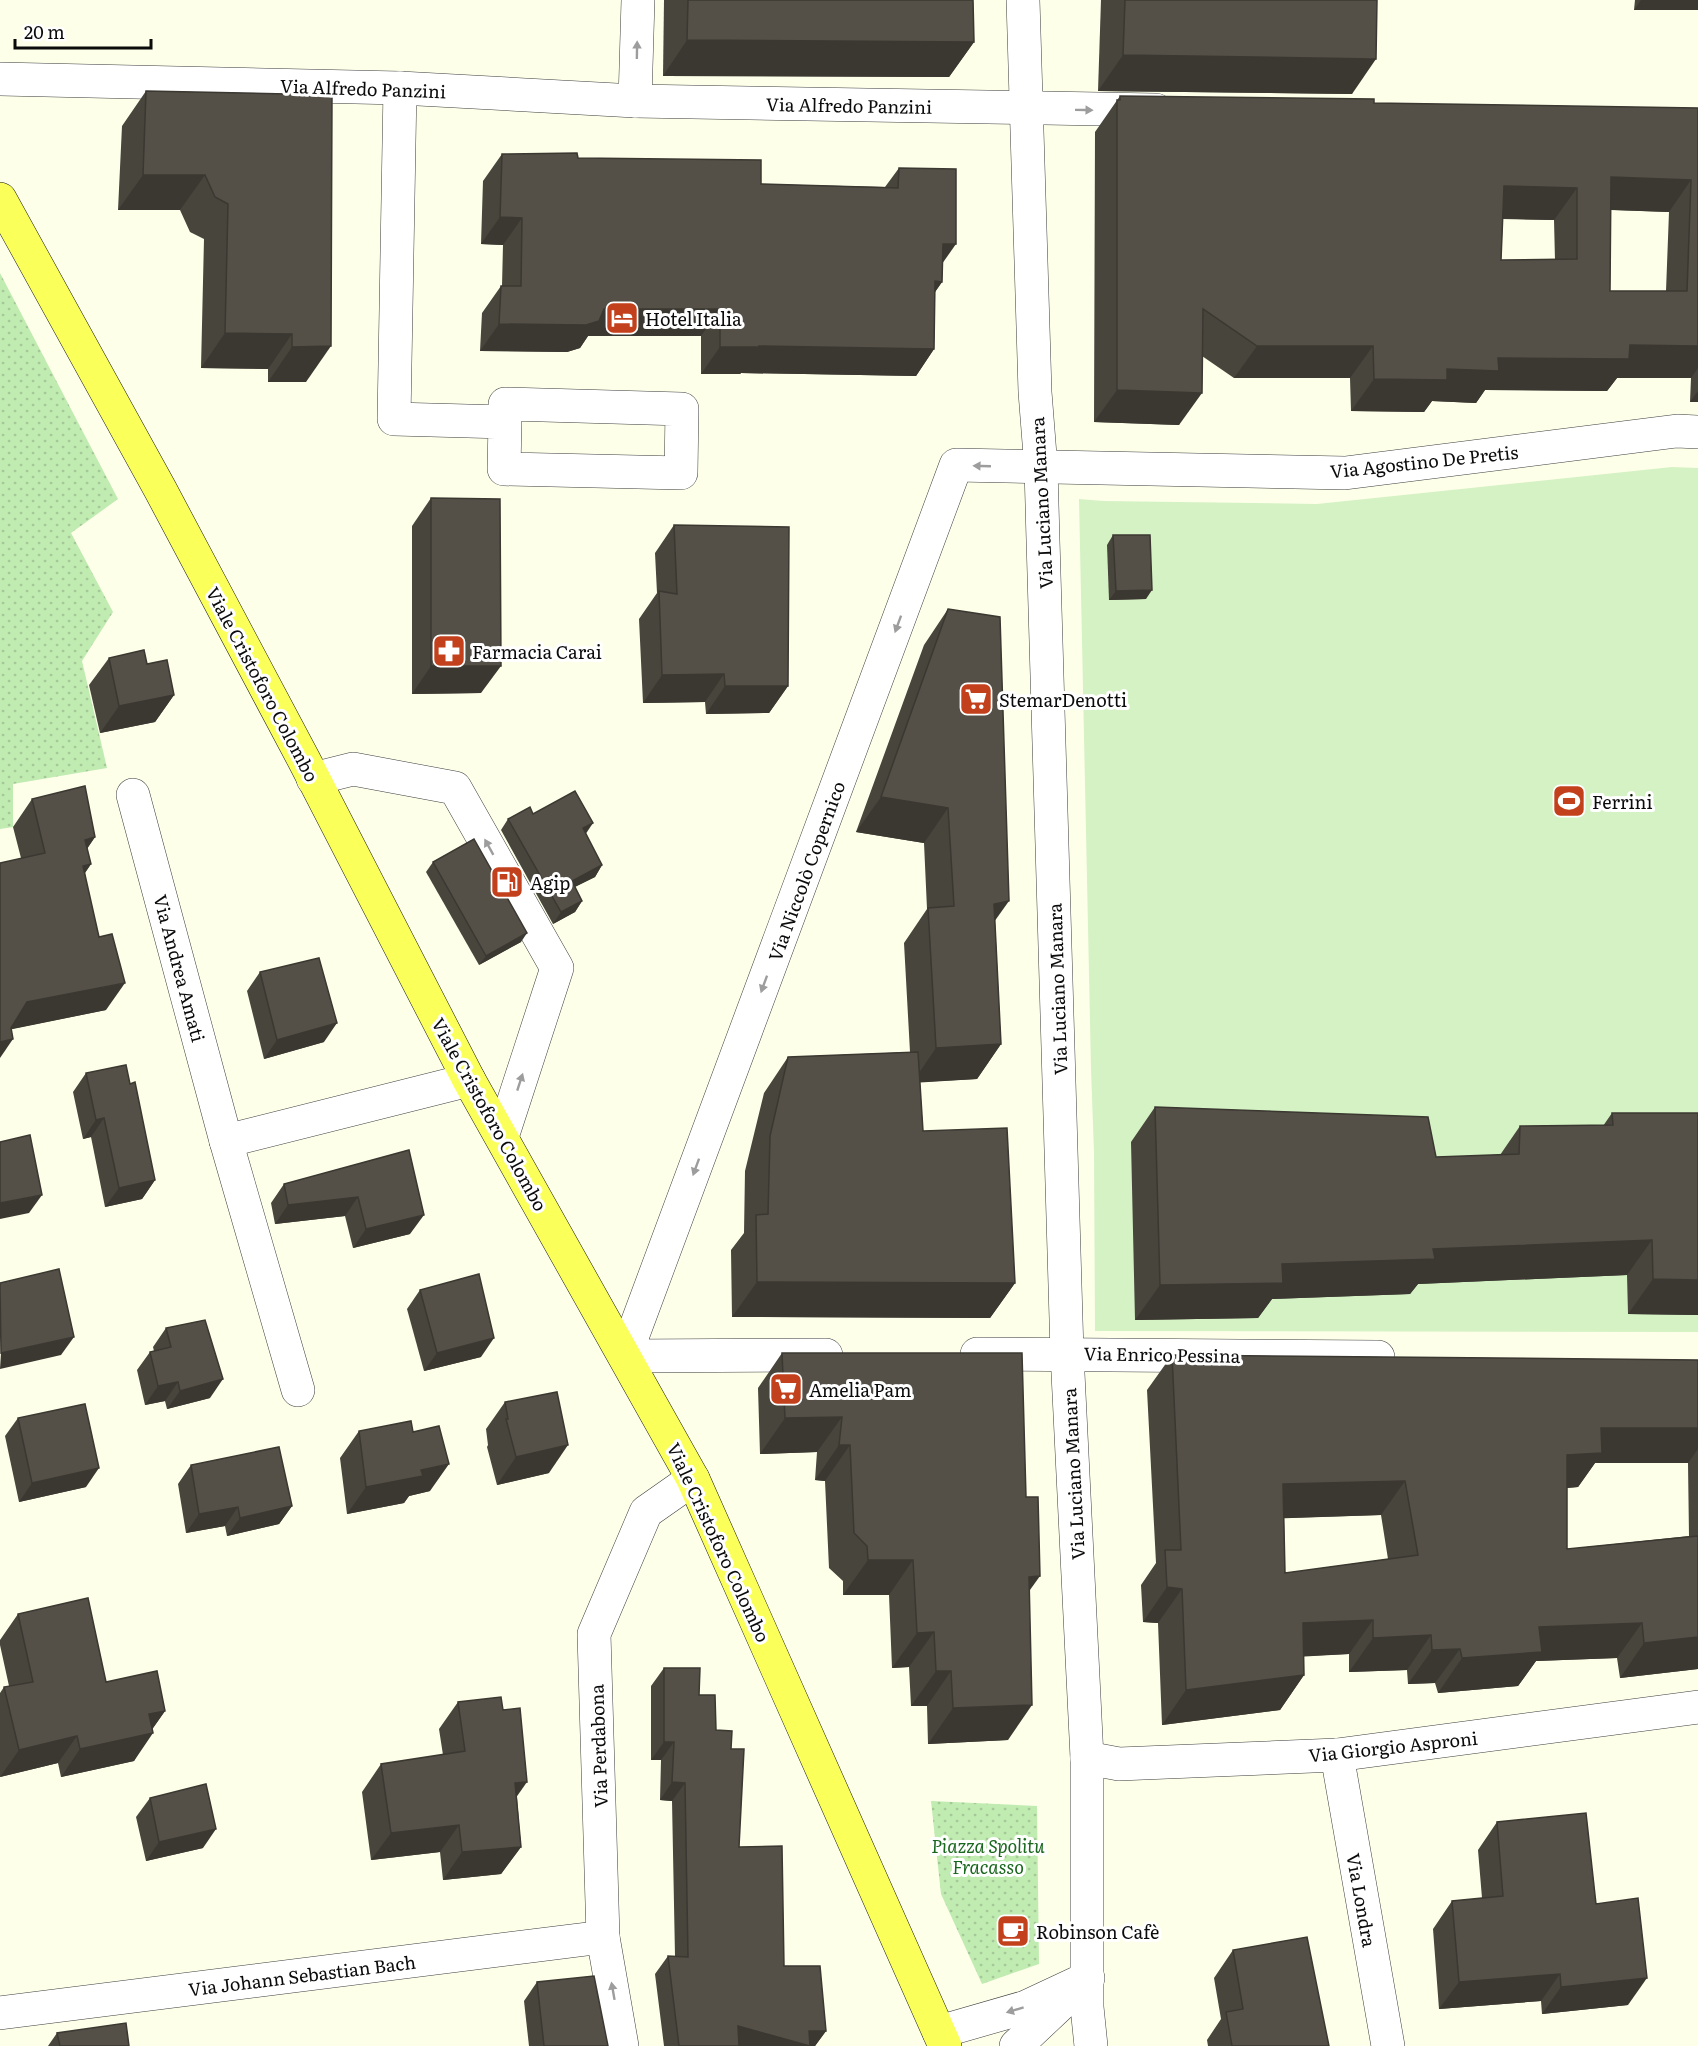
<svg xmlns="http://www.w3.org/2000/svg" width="1698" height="2046" viewBox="0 0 1698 2046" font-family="Literata,serif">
<defs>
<pattern id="park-dots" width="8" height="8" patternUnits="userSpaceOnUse" patternTransform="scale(1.5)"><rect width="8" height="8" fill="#c0ebb1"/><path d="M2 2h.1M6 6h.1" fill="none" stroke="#a4c897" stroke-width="1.8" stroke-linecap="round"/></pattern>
</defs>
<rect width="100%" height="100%" fill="#fdffe9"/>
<g fill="url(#park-dots)">
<path d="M0,273l118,226 -47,34 42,79 -31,49 25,107 -94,16v43l-13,2z"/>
<path d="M931,1801l106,5 2,158 -57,20 -41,-90z"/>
</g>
<path fill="#d5f2c4" d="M1672,467l26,1v864l-603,-1 -1,-178 -3,-84 -12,-570 24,2 214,3z"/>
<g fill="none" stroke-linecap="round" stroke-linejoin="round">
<defs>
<g id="minor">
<path d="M1023,0l12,392 6,76 2,72 24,813 20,405v249l4,39"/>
<path d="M0,79l400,9 235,13 521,9"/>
<path d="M400,88l-6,331 111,3 -1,47 177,4 1,-64 -177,-5v18"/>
<path d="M635,101l3,-101"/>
<path d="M313,779l40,-10 102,19 102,180 -55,169"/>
<path d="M133,795l93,346 72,249"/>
<path d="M226,1141l243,-61"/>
<path d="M977,1354l401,3"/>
<path d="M826,1355l-201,1 331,-891 389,8 332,-42 21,1"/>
<path d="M1337,1755l51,291"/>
<path d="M1087,1758l32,6 218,-9 361,-48"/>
<path d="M0,2013l603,-76"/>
<path d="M939,2032l87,-25 62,-29"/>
<path d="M622,2046l-19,-109 -9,-303 52,-122 47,-33"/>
<path d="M1016,2046l51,-48"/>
</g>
<path id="major" d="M0,199l160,290 144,271 165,320 224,399 252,567"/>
</defs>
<use href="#minor" stroke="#3e3e3e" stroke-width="34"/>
<use href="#major" stroke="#1c1c1c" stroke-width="34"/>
<use href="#minor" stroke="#fff" stroke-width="33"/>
<use href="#major" stroke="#fbff59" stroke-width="33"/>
</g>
<g fill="#48453d" fill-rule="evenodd">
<path d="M664,0h309l1,42 -25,35 -286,-1z"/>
<path d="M1101,0h276l-25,94 -254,-3z"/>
<path d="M1635,0h63v10h-64z"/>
<path d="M146,91l186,4 -26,287h-38v-13l-67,-1 3,-129 -14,-7 -10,-22h-62l4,-84z"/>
<path d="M1120,96l254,7 324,5v294h-8l1,-24h-74l-10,13 -122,-1 -9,13 -44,-2 -8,11 -73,-1 -1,-33h-116l-32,-22 -23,69 -85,-3 1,-290zM1611,210l58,2 -3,79h-56zM1503,219l51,1 1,40h-54z"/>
<path d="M502,154l76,4 183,26 124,3 14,-19 44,95 -1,19 -7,10 -1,57 -18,27 -175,-3 -1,1h-39v-38h-113l-8,12 -13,4 -87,-1 2,-38 19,-27h1l1,-41 -22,-1 2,-63z"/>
<path d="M431,498l50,195 -69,1v-168z"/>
<path d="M674,525l114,161 -19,27 -63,1 -1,-12 -62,1 -4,-84 18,-26 -2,-40z"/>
<path d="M1113,535l33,64 -37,1 -2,-55z"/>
<path d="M948,609l47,312 6,123 -24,35 -57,3 3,49 92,152 -25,35 -258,-1 -1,-67 13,-17 1,-62 19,-78 24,-36 122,-5 -6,-109 23,-34 -3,-66 -68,-11 68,-187z"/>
<path d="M109,658l38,6 27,31 -19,27 -55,11 -11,-48z"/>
<path d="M32,799l63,38 -8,12 4,15 -6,9 21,137 -95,19 10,-171 -8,-31z"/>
<path d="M533,814l69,51 -7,12 -20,10 7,14 -7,11 -22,12 -52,-94 7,-11z"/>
<path d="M433,862l88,80 -42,23 -53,-93z"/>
<path d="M260,972l64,70 -60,17 -17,-68z"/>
<path d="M86,1073l44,11 25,96 -13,19 -37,8 -14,-70 -8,2 -10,-47z"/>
<path d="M1155,1107l281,50 64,-2 20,-29h83l9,-13 86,202 -70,-1 -1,-39 -209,9 -8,10 -138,5 -14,19 -123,2 -4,-178z"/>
<path d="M409,1150l1,84 -57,14 -8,-32 -70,8 -4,-21 13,-19z"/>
<path d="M420,1290l61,67 -57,14 -17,-62z"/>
<path d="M166,1328l44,70 -43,11 -2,-8 -20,4 -8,-35 13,-18 4,-1 -1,-4z"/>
<path d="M782,1353l247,238 -21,149 -80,4 -1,-38h-16l-2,-39 -17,1 -3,-73h-46v-14l-14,-13 -4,-87 -10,-1 2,-28 -57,2 -2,-66z"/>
<path d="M1172,1355l526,5v309l-78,9 -3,-20 -81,3 -18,25 -80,7 -3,-10 -27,1 -1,-14 -58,2v-18l-45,2v19l-24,35 -118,15 -4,-102 -15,-1 -2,-37 15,-22 -9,-173zM1595,1463h93l1,73 -122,13v-61l11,-1zM1381,1515l7,44 -103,14 -1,-55z"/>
<path d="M505,1402l44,71 -52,12 -10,-38 1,-2 -2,-16z"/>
<path d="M18,1418l68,69 -67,15 -14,-66z"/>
<path d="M359,1431l71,60 -21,5 -5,7 -57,11 -7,-56z"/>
<path d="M191,1465l101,41 -13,18 -52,12 -2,-10 -39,7 -8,-49z"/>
<path d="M18,1614l88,68 59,29 -13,18 -18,32 -73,16 -3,-14 -58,14v-84l4,-6 5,-1 -9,-41v-5z"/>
<path d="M664,1668l35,27 17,35 15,19 8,98 45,119 42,65 -11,15h-151l-9,-72 13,-18h7l-3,-155 -12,-1 1,-40h-10v-74z"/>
<path d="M458,1702l59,96 4,49 -20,27 -58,6 -3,-28 -69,8 -9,-68 19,-28 62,-9 -4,-26z"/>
<path d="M150,1798l53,50 -57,13 -10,-44z"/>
<path d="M1497,1822l99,82 32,101 -86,9 -1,-13 -102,8 -6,-80 19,-28 30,-3 -4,-48z"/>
<path d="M1233,1950l96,96h-121l-1,-6 14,-21 -7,-41z"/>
<path d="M537,1982l71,64h-79l-5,-45z"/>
<path d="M57,2033l72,13h-81z"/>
</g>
<g fill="#3b3832">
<path d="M1641,0h57v10h-64z"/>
<path d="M687,40l287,2 -25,35 -286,-1z"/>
<path d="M1123,55l253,4 -24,35 -254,-3z"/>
<path d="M143,175h62l-25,35h-62z"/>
<path d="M1611,177l80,3 -22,32 -81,-3z"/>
<path d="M1504,186l73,2 -23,32 -73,-2z"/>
<path d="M500,217l22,1 -19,27 -22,-1z"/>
<path d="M943,244h13l-19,27z"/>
<path d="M935,281l7,1 -19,27z"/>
<path d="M604,309h116l-19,27h-113l-8,12 -13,4 -87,-1 19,-27z"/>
<path d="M225,333l67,1 -24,35 -67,-1z"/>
<path d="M1630,345l68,1v22l-7,10h-74l-10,13 -122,-1 -9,13 -44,-2 -8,11 -73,-1 23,-32 73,-10 51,-11z"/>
<path d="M331,346l-25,36h-38l24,-35z"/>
<path d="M759,346l175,3 -18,27 -175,-3 -1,1h-39l19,-27z"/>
<path d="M1257,346h116l-23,32h-116z"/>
<path d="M1117,390l85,3 -23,32 -85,-3z"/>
<path d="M1698,391v11h-8z"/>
<path d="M1152,590l-6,9 -37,1 7,-9z"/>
<path d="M431,666h70l-20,27 -69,1z"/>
<path d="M724,674l-19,28 -62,1 19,-28z"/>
<path d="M725,686h63l-19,27 -63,1z"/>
<path d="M174,695l-19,27 -55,11 19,-27z"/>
<path d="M881,797l67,11 -24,35 -68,-11z"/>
<path d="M593,823l-8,12 -2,-7z"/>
<path d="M95,837l-19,27 9,-24z"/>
<path d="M91,864l-19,27 11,-25z"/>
<path d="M602,865l-7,12 -31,15 8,-11z"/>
<path d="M582,901l-7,11 -22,12 8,-12z"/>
<path d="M1009,901l-25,35 10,-32z"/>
<path d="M527,933l-6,9 -42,23 7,-9z"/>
<path d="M125,983l-19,27 -98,20 19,-28z"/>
<path d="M337,1023l-13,19 -60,17 13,-19z"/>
<path d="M13,1039l-13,19v-16z"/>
<path d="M1001,1044l-24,35 -65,4 24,-35z"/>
<path d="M104,1118l-13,19 -8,2 13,-19z"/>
<path d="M155,1180l-13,19 -37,8 14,-19z"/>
<path d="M42,1195l-13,18 -29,6v-16z"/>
<path d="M358,1197l-13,19 -70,8 13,-19z"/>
<path d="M424,1215l-14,19 -57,14 13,-19z"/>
<path d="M1652,1240l-25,35 -209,9 -8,10 -138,5 -14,19 -123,2 25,-35 122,-21 151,-15z"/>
<path d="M1653,1279l45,1v35l-70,-1z"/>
<path d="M757,1282l258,1 -25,35 -258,-1z"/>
<path d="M74,1337l-13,18 -61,14 1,-16z"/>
<path d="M494,1338l-13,19 -57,14 13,-18z"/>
<path d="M223,1379l-13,19 -43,11 13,-18z"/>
<path d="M178,1382l-13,19 -20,4 13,-19z"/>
<path d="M842,1417l-25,35 -57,2 25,-36z"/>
<path d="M1601,1428h97v21l-10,14h-93l-17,24 -35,3 24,-35z"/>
<path d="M568,1445l-19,28 -52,12 19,-28z"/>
<path d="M839,1445h11l-25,36 -10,-1z"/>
<path d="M449,1464l-19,27 -21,5 -5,7 -57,11 19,-27 55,-17z"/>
<path d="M99,1468l-13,19 -67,15 13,-19z"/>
<path d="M1405,1481l-24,34 -122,4 24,-35z"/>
<path d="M292,1506l-13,18 -52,12 13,-18z"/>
<path d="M238,1507l-13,19 -39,7 13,-19z"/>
<path d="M868,1560h45l-24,35h-46z"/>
<path d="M1040,1576l-25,35 14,-34z"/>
<path d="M1167,1587l15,2 -24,34 -15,-1z"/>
<path d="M1373,1620l-24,34 -71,4 25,-35z"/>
<path d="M1642,1623l-25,35 -81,3 -18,25 -80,7 24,-35 77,-31z"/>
<path d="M934,1632l-25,35 -17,1 25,-35z"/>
<path d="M1431,1635l-24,35 -58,2 24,-34z"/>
<path d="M1698,1637v32l-78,9 24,-35z"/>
<path d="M1460,1649l-25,34 -27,1 24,-34z"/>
<path d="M936,1671h15l-24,35h-16z"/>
<path d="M1304,1675l-24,35 -118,15 24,-35z"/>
<path d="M1032,1705l-24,35 -80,4 25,-36z"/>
<path d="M165,1711l-16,23 4,-1 -19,28 -73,16 19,-28 69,-35z"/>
<path d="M77,1736l-19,27 -58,14 19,-27z"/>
<path d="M664,1742h10l-13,18h-10z"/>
<path d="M527,1782l-19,27 7,-26z"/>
<path d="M672,1782l13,1 -13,18 -12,-1z"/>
<path d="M459,1825l-19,27 -69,8 20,-27z"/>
<path d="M216,1829l-13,19 -57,13 13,-19z"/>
<path d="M521,1847l-20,27 -58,6 19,-28z"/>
<path d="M1560,1974l-19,27 -102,8 20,-27z"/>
<path d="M1647,1978l-19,27 -86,9 19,-27z"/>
<path d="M738,2026l71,5h17l-11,15h-83z"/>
</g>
<g fill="#545047" stroke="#3b3832" stroke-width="1.5" fill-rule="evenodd">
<path d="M688,0h285l1,42 -287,-2z"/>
<path d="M1125,0h252l-1,59 -253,-4z"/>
<path d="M146,91l186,4 -1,251 -39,1v-13l-67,-1 3,-129 -13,-7 -10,-22h-62z"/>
<path d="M1120,96l254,3v4l324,5v238l-68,-1 -1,14 -131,-1 1,13 -52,-2v11l-73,-1 -1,-33h-116l-54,-37 -1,84 -85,-3v-290h3zM1611,177l80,3 -4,111h-77zM1504,186l73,2v71l-76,1z"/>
<path d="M577,153l1,5 183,2v24l137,4 1,-20 57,1v75h-13l-1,38 -7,-1 -1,68 -175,-3v1h-39v-38h-116l-5,12 -13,4 -87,-1 2,-38h20l1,-68 -22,-1 2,-63z"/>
<path d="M431,498l69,1 1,167h-70z"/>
<path d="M674,525l115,2 -1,159h-63l-1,-12 -62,1 -3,-84 18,3z"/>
<path d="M1113,535h37l2,55 -36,1z"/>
<path d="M948,609l52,8 9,284 -15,3 7,140 -65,4 -8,-140 26,-2 -6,-98 -67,-11z"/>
<path d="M144,650l3,14 20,-4 7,35 -55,11 -10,-48z"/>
<path d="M85,786l10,51 -10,3 6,24 -8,2 16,71 13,-3 13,49 -98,19 -16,26 2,11 -13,3v-179l45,-10 -13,-54z"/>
<path d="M575,791l18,32 -10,5 19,37 -30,16 10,20 -21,11 -53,-93 22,-12 3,7z"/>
<path d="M474,839l53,94 -41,23 -53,-94z"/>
<path d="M319,958l18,65 -60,17 -17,-68z"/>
<path d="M918,1052l5,79 84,-3 8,155 -258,-1 -1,-67 12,-1 2,-78 18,-79z"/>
<path d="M126,1065l4,19 5,-2 20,98 -36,8 -15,-70 -8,2 -10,-47z"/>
<path d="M1155,1107l273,10 8,40 83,-3 1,-28 93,-1 -1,-12h86v167l-45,-1 -1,-39 -219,9 2,10 -153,5 1,19 -123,2z"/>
<path d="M30,1135l12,60 -42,8v-61z"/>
<path d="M409,1150l15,65 -58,14 -8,-32 -70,8 -4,-21z"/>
<path d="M59,1269l15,68 -73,16 -1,-70z"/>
<path d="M479,1274l15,64 -57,15 -17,-63z"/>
<path d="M205,1320l18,59 -43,12 -2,-9 -20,4 -8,-34 21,-5 -5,-19z"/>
<path d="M782,1353h240l4,144h12l2,79 -11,1 3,128 -79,3 -2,-37h-15l-2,-39 -17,1 -4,-73h-45l-1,-14 -13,-13 -4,-88h-11l3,-28 -57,1z"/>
<path d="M1172,1355l526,5v68h-97l1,25 -35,2v94l131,-13v101l-54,6 -2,-20 -103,4 3,25 -80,6 -2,-9 -28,1 -1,-15 -58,3v-18l-70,3 1,52 -118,15 -4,-101 -15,-2 -2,-37h16zM1405,1481l13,74 -133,18 -2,-89z"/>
<path d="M557,1392l11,53 -52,12 -10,-38h2l-3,-17z"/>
<path d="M85,1404l14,64 -67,15 -14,-65z"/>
<path d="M411,1421l2,11 26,-6 10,38 -28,6 2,6 -57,11 -7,-56z"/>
<path d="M279,1447l13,59 -52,12 -2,-11 -39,7 -8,-49z"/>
<path d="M88,1598l18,84 51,-11 8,40 -16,3 4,19 -73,16 -3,-13 -58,14 -15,-63 29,-5 -15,-68z"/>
<path d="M664,1668h36l-1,27h16l1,35 16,1 -1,18h13l-5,98 43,-1 2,120h36l6,65h-17l1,15 -72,-20 1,20h-60l-11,-90 20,1 -3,-174 -13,-1 2,-40h-10z"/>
<path d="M501,1697l2,13 17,-2 7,74 -12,1 6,64 -59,5 -3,-27 -68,8 -10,-69 84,-13 -7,-49z"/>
<path d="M206,1784l10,45 -57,13 -9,-44z"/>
<path d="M1586,1813l10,91 42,-6 9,80 -86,9 -1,-13 -101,8 -7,-81 51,-5 -6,-74z"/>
<path d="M1307,1937l22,109h-97l-6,-34 17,-3 -10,-59z"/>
<path d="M594,1976l14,70h-64l-7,-64z"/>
<path d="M126,2023l3,23h-69l-3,-13z"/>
</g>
<defs><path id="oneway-solid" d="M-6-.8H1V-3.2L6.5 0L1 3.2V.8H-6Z" transform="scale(1.5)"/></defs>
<g fill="#9d9d9d">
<use href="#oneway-solid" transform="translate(637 50) rotate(-89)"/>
<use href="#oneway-solid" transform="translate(1084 110) rotate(1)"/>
<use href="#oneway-solid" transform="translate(982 466) rotate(-178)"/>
<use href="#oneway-solid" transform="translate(898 624) rotate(110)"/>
<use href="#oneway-solid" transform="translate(489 847) rotate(-119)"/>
<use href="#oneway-solid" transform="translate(764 984) rotate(110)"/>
<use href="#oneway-solid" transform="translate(520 1082) rotate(-72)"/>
<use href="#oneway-solid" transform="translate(696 1167) rotate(110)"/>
<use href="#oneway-solid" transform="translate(613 1991) rotate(-100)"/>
<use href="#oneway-solid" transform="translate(1015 2010) rotate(163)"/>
</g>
<defs>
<symbol id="hotel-square" viewBox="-11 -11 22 22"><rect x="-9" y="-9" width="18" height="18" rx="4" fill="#c2411c" stroke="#fff"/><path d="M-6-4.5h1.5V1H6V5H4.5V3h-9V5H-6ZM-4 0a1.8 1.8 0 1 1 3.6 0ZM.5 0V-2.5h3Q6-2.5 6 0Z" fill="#fff"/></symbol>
<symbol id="pharmacy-square" viewBox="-11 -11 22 22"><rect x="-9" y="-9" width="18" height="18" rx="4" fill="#c2411c" stroke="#fff"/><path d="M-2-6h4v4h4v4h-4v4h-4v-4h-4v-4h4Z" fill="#fff"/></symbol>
<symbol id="supermarket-square" viewBox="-11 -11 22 22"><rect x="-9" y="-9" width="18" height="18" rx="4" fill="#c2411c" stroke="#fff"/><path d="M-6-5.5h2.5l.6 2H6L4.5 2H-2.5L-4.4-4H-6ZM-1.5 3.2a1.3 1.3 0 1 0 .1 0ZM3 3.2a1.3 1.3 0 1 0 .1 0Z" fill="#fff"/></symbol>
<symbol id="stadium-square" viewBox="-11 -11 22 22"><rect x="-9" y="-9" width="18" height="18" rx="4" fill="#c2411c" stroke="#fff"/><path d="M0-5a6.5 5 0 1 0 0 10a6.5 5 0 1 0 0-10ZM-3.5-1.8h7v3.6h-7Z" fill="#fff"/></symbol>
<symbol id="fuel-square" viewBox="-11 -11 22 22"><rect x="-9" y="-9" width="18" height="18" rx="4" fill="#c2411c" stroke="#fff"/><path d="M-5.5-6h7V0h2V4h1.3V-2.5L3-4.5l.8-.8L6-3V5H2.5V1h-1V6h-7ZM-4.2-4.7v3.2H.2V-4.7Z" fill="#fff"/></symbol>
<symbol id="cafe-square" viewBox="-11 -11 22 22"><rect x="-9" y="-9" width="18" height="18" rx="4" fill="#c2411c" stroke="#fff"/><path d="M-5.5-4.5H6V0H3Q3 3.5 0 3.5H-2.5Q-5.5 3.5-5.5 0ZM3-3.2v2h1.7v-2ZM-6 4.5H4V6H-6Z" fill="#fff"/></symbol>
</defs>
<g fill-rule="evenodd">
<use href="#hotel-square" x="603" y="299" width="38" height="38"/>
<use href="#pharmacy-square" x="430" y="632" width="38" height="38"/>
<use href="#supermarket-square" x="957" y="680" width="38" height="38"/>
<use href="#stadium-square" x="1550" y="782" width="38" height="38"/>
<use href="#fuel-square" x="488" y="863" width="38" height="38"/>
<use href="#supermarket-square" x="767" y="1370" width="38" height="38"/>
<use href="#cafe-square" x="994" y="1912" width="38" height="38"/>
</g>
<g text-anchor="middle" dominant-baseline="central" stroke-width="6" stroke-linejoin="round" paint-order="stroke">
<g font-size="18" fill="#0b0b0b" stroke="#fff">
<text transform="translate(363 88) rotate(2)">Via Alfredo Panzini</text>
<text transform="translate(849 105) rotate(1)">Via Alfredo Panzini</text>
<text transform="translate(1424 461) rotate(-6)">Via Agostino De Pretis</text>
<text transform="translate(1041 503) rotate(-93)">Via Luciano Manara</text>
<text transform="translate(263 684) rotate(62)">Viale Cristoforo Colombo</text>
<text transform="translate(806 871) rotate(-70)">Via Niccolò Copernico</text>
<text transform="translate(180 968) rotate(75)">Via Andrea Amati</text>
<text transform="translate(1057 989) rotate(-92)">Via Luciano Manara</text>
<text transform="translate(490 1114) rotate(61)">Viale Cristoforo Colombo</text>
<text transform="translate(1162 1354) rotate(1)">Via Enrico Pessina</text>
<text transform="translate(1073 1474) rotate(-93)">Via Luciano Manara</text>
<text transform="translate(719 1542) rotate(65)">Viale Cristoforo Colombo</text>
<text transform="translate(598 1746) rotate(-92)">Via Perdabona</text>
<text transform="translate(1393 1746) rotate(-6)">Via Giorgio Asproni</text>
<text transform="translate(1362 1900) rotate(80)">Via Londra</text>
<text transform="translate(302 1975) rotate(-7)">Via Johann Sebastian Bach</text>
</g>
<g font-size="18" fill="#0b0b0b" stroke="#fff" text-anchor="start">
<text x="645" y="318">Hotel Italia</text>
<text x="472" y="651">Farmacia Carai</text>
<text x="999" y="699">StemarDenotti</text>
<text x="1592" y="801">Ferrini</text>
<text x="530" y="882">Agip</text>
<text x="809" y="1389">Amelia Pam</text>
<text x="1036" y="1931">Robinson Cafè</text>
</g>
<g font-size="18" font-style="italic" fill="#19661d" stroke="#fff">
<text x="988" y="1845">Piazza Spolitu<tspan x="988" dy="21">Fracasso</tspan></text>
</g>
</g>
<path d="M15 39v9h136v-9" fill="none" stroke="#0b0b0b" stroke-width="3"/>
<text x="24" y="39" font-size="18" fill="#0b0b0b" stroke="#ffffff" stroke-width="4.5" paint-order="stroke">20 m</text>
</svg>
